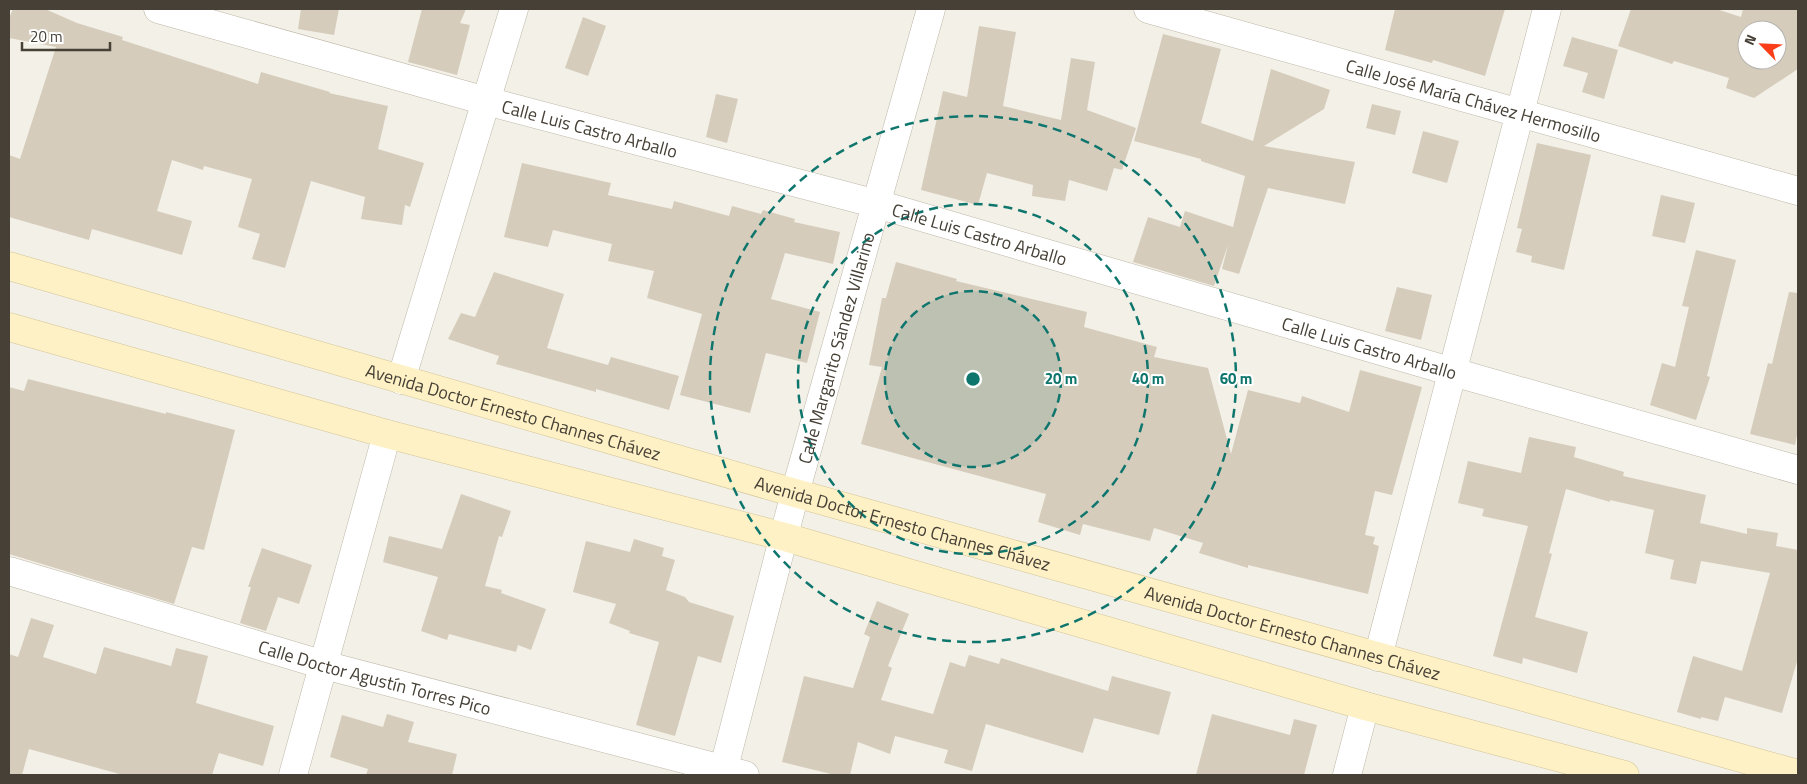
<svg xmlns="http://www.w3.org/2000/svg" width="1807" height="784" viewBox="0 0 1807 784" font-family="'Titillium Web',sans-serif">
<rect width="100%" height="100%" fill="#f3f0e7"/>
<g fill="#d5ccbc" fill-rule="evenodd">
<path d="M13,9h32l32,14 46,14 -1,3 136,44 3,-12 69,20 -1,1 59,13 -10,43 46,14 -14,44 -5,-2 -3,20 -41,-6 4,-22 -54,-16 -26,87 -33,-9 8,-25 -22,-7 14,-48 -48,-13 -1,4 -31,-10 -15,51 35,10 -10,34 -90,-26 -3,11 -80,-23v-62l11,4 36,-112 -47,-9v-20z"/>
<path d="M301,9h38l-5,26 -36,-6z"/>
<path d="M422,9h44l-6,14 10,2 -13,50 -49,-13z"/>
<path d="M1395,9h110l-20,67 -52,-16 -1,3 -47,-13z"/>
<path d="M1631,9h85l25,8 2,-8h55v60l-44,29 -28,-10 3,-10 -55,-17 -2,3 -54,-18zM1747,30h30v30h-30z"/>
<path d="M583,17l23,9 -18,50 -23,-8z"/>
<path d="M979,26l37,6 -13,74 58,14 10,-62 24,4 -8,48 49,18 -14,42 -8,-2 -7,23 -38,-11 -4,21 -33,-5 1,-11 -46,-12 -9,32 -57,-15 22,-99 24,6z"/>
<path d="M1163,34l58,15 -20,74 52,18 18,-72 59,21 -6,19 -60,37 91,16 -10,42 -77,-16 -29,86 -17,-5 6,-24 -14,41 -81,-24 15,-45 32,10 5,-16 48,16 12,-51 -44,-15v-2l-67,-18z"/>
<path d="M1572,37l46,13 -14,49 -22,-7 6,-19 -25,-7z"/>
<path d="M716,94l22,5 -11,44 -21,-6z"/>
<path d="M1372,104l29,7 -6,24 -29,-7z"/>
<path d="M1423,131l36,10 -12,42 -35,-10z"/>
<path d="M1537,143l54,12 -27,115 -33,-8 1,-6 -16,-4 6,-23 -5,-1z"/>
<path d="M522,163l89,20 -3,12 64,14 2,-8 55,15 3,-10 29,8 2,-4 32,9 -1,3 46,10 -7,32 -48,-11 -14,46 49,13 -13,51 -41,-10 -16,60 -70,-18 22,-81 -55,-16 7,-27 -46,-10 4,-17 -59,-14 -5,17 -44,-10z"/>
<path d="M1661,195l34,8 -10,40 -33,-7z"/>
<path d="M1696,250l40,10 -29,116 3,1 -14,43 -46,-15 12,-42 13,4 14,-60 -7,-1z"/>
<path d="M896,262l61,17 -1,2 131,31 -3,15 73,20 -3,10 54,11 23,86 17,-64 52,13 2,-7 47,16 11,-42 62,17 -30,108 -17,-4 -10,44 10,2 -2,7 6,2 -11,48 -120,-29v3l-49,-15 4,-10 -49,-15 -4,13 -67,-17 -3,11 -42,-13 8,-28 -185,-50 21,-77 -13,-2 13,-67h4z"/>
<path d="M494,272l70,22 -17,54 61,17 3,-8 68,19 -10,34 -73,-21v3l-100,-28 3,-8 -51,-17 13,-26 14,4z"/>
<path d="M1397,287l35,8 -11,45 -36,-9z"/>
<path d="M1789,292l9,1v137l-3,15 -45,-11 18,-71 4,1z"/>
<path d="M28,379l138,35v-2l69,18 -31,120 -12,-3 -18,57 -165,-50v-167l15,4z"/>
<path d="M1529,437l47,10 -2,10 50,15 -1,4 83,19 -6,28 47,11v-6l31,5 -2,13 22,4v108l-16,55 -57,-16 -7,24 -17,-4v2l-24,-7 16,-56 49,15 28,-98 -69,-12 -5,23 -26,-5 4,-19 -29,-7 9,-43 -44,-10v2l-44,-13 -17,64 3,1 -17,63 53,15 -11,41 -54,-15 -1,6 -29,-8 35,-130 -46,-10 2,-7 -26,-6 10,-42 53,12z"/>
<path d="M461,494l50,17 -9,26 -3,-1 -14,50 17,4 -1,3 45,16 -15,41 -13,-5 -2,7 -67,-18 -2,6 -26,-9 17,-54 -55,-15 6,-26 53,13z"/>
<path d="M634,539l30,9 -2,8 13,4 -9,30 19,7 4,5 45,14 -13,47 -23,-7 -23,80 -39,-11 23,-83 -30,-9 1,-2 -21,-8 7,-19 -43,-12 13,-51 44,11z"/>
<path d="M262,548l50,17 -13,39 -21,-7 -12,34 -26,-8 11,-36h-3z"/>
<path d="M877,601l32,13 -21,52 4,2 -11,32 52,14 17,-52 15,5 4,-12 30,9 2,-6 107,33 4,-15 59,16 -12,43 -65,-17 -11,35 -97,-29 -14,47 -28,-8 4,-13 -53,-14 -5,18 -32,-12 -8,33h-15l-53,-13 22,-86 49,12 17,-51 -6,-3z"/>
<path d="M31,618l23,7 -11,32 53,17 8,-27 67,19 5,-18 32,8 -12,47 78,23 -11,40 -44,-13 -7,22h-89l-94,-26 -7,26h-13v-121l9,3z"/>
<path d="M387,714l27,8 -6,20 49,12 -5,21h-86l2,-6 -38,-12 12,-42 41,12z"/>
<path d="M1212,714l78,21 4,-16 23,6 -13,50h-108z"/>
</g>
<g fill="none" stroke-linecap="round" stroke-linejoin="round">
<defs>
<g id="street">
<path id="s1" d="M158,9l328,92 391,103 576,168 345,98"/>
<path id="s2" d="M1148,9l650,182"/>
<path d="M401,380l113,-371"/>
<path id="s3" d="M9,571l315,94 421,110"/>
<path d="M1378,657l169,-648"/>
<path d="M293,775l94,-341"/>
<path id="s4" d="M722,775l73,-282 136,-484"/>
<path d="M1347,775l18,-69"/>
</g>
<g id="secondary">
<path id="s5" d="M9,266l786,227 1003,281"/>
<path d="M9,327l378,107 398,103 580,169 260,69"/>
</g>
</defs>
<use href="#street" stroke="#bfb8a9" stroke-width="29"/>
<use href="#secondary" stroke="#d3c497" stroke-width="29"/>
<use href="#street" stroke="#fff" stroke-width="28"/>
<use href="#secondary" stroke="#fef1c6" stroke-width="28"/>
</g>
<circle cx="973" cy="379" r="88" fill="#0f766e" fill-opacity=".12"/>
<g fill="none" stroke="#0f766e" stroke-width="2.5" stroke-dasharray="9 6">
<circle cx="973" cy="379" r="88"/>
<circle cx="973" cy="379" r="175"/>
<circle cx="973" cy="379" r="263"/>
</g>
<g text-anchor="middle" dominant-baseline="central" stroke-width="4" stroke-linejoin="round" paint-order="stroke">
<g font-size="18" fill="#464036" stroke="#fff">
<text stroke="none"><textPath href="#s2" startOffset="338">Calle José María Chávez Hermosillo</textPath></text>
<text stroke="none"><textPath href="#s1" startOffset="448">Calle Luis Castro Arballo</textPath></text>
<text stroke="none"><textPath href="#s1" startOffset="852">Calle Luis Castro Arballo</textPath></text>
<text stroke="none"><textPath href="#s4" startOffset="442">Calle Margarito Sández Villarino</textPath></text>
<text stroke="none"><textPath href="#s1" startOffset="1258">Calle Luis Castro Arballo</textPath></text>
<text stroke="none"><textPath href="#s5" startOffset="525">Avenida Doctor Ernesto Channes Chávez</textPath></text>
<text stroke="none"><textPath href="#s5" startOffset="930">Avenida Doctor Ernesto Channes Chávez</textPath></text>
<text stroke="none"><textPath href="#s5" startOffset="1335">Avenida Doctor Ernesto Channes Chávez</textPath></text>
<text stroke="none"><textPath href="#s3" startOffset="381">Calle Doctor Agustín Torres Pico</textPath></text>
</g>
</g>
<circle cx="973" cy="379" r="8" fill="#0f766e" stroke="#fff" stroke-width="2.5"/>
<g font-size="15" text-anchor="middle" font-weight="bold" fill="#0f766e" stroke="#fff" stroke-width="4" stroke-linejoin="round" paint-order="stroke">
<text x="1061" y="384">20 m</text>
<text x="1148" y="384">40 m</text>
<text x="1236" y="384">60 m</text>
</g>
<rect width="1807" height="784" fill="none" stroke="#464036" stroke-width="20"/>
<g transform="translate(1762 45) rotate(294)"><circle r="24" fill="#ffffff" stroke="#b5b3af"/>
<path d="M0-4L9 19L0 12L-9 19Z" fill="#f93e19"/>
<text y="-8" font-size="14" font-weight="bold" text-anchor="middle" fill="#464036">N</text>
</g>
<path d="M22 42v8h88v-8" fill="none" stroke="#464036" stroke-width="2.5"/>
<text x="30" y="42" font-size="15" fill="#464036" stroke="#ffffff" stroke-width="4" paint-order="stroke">20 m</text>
</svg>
